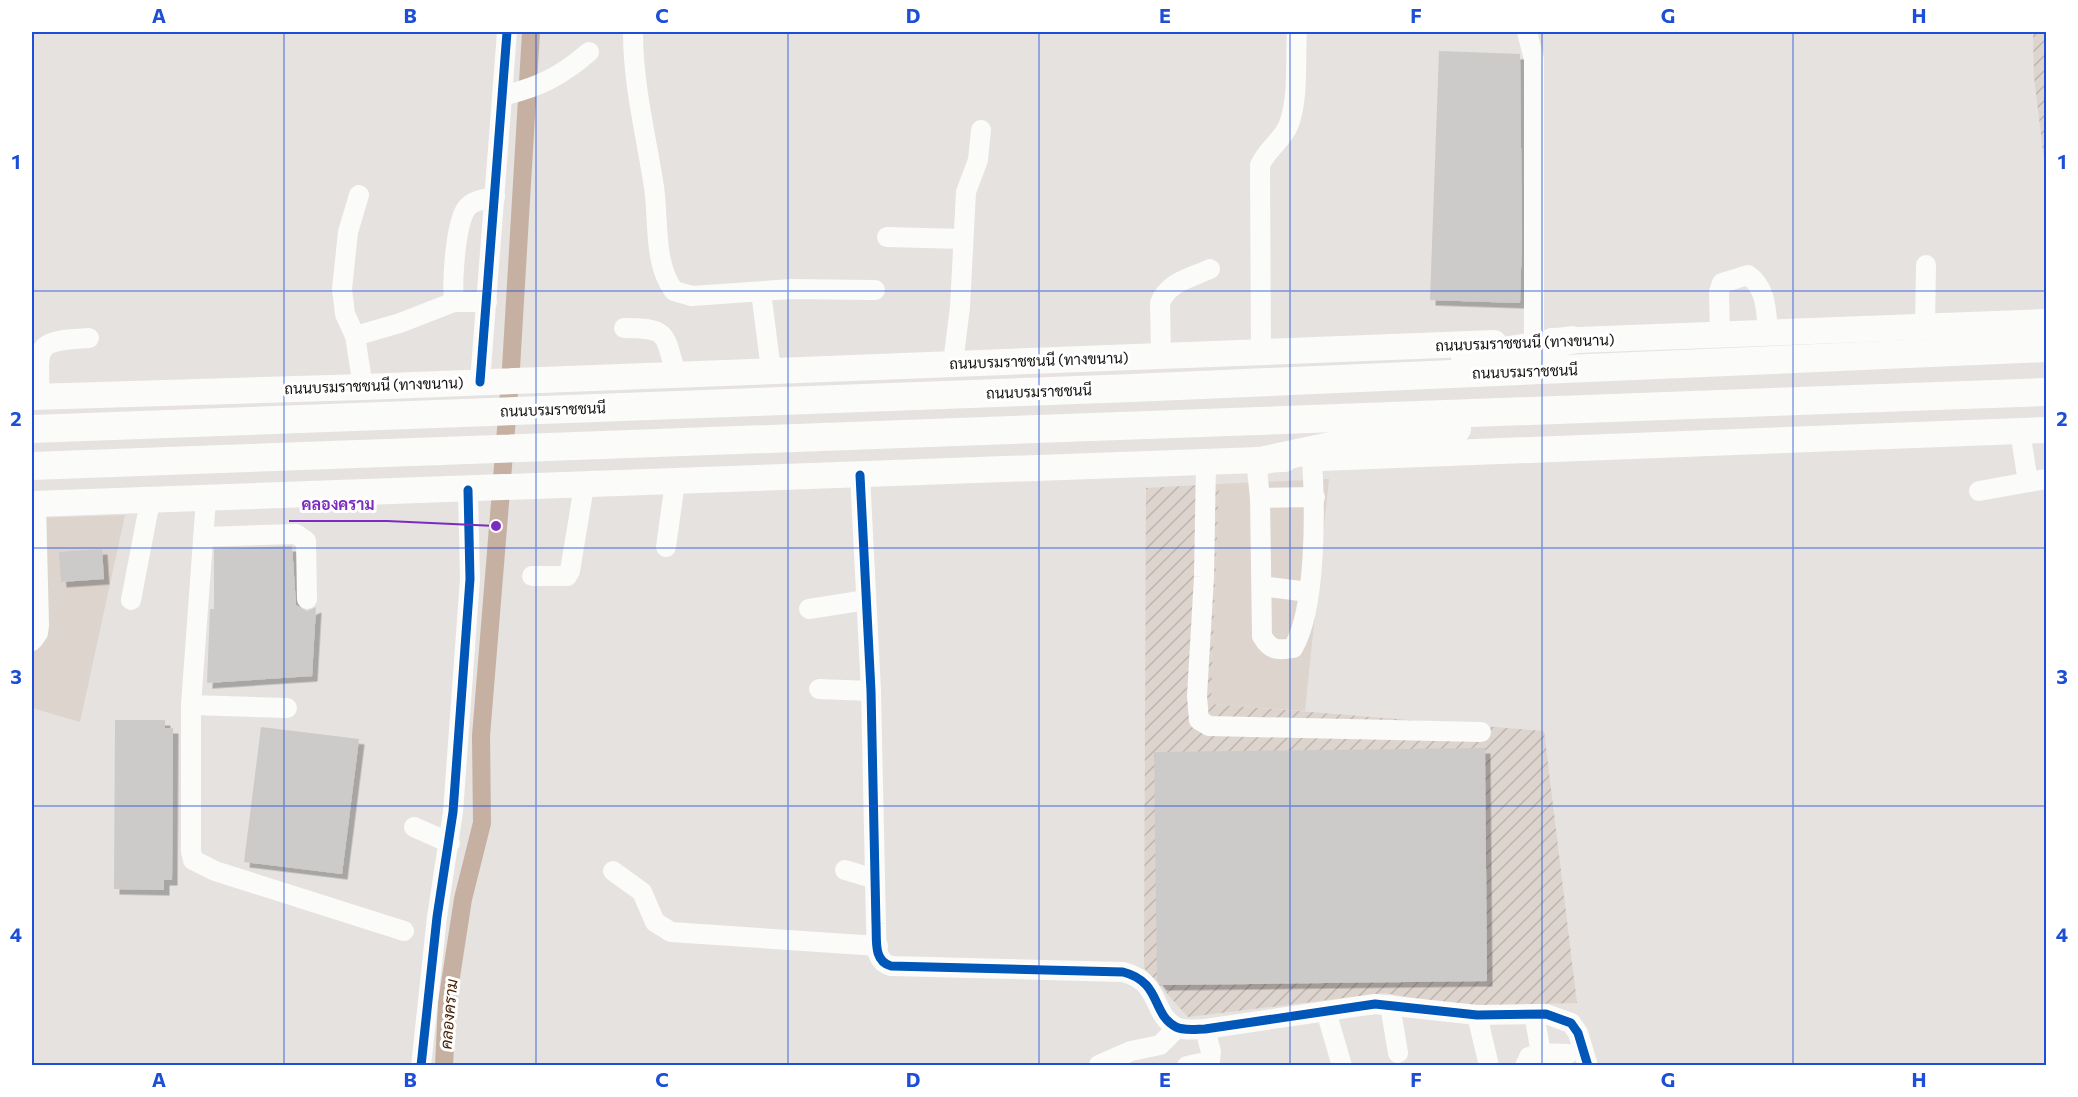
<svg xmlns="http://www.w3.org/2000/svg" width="2078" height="1097" viewBox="0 0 2078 1097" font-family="Commissioner,Sarabun,sans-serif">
<defs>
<pattern id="industrial-furrows" width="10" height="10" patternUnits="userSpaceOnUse" patternTransform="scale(1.5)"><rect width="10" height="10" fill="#ddd4ce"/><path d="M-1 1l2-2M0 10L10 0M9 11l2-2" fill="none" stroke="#bdb5b0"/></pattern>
<filter id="shadow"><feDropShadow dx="5.5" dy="5.5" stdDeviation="0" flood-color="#0004"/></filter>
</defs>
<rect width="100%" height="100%" fill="#e5e2df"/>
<g fill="#ddd4ce">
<path d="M1329,479l-24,232 -94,-7 8,-220z"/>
<path d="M125,515l-45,207 -48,-14v-190z"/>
</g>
<g fill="url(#industrial-furrows)">
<path d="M2033,32h13v144l-12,-99z"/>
<path d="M1219,484l-8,220 333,27 33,272 -119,3 -73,-13 -197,24 -44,-49 2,-480z"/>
</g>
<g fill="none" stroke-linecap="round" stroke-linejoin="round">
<path stroke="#c5b0a2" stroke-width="18" d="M444,1066l3,-63 16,-104 19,-76 -1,-87 30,-368 20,-336"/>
</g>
<g fill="#cdcbc9" filter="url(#shadow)">
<path d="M1439,51l81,3 2,183 -2,66 -90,-3z"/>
<path d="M292,546l4,59 11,6 9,-4 -4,69 -105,7 3,-74h4v-60z"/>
<path d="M102,549l2,30 -43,3 -2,-30z"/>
<path d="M115,720h50v8h8l-1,152h-8v10l-50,-1z"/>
<path d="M261,727l98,12 -17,135 -98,-12z"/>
<path d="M1485,748l2,233 -326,4 -4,-5 -3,-228z"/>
</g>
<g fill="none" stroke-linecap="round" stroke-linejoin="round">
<g stroke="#fbfbfa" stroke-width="20">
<path d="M633,32c0,53 13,103 21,155 5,33 -1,76 20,104l18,5 99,-7 84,1"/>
<path d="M1527,32l7,27v282"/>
<path d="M502,96c37,-9 58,-19 87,-44"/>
<path d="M359,195l-11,37 -6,57 3,25 10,22 8,51"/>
<path d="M887,237l75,2"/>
<path d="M761,292l10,78"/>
<path d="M487,302h-33c-2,-20 1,-76 12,-93 6,-9 19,-10 29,-12"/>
<path d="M1925,326l1,-61"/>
<path d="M624,328c45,0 40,5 52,46"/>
<path d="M1720,334l-1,-42 3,-9 26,-8c19,13 18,37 20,57"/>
<path d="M355,336l45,-13 54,-21"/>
<path d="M1261,351l-1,-186c7,-16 23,-25 29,-41 10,-28 6,-63 8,-92"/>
<path d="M1161,355l-1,-52c8,-21 30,-25 50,-34"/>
<path d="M953,363l7,-56 6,-115 12,-32 3,-30"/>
<path d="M480,382l27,-350"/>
<path d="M40,396c-2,-52 -6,-55 49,-58"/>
<path d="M2020,431l8,51"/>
<path d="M1256,460l4,38 2,138c8,14 15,15 31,12 24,-40 22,-142 19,-190"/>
<path d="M1206,462l-2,115 -7,119 2,24 10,6 272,6"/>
<path d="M860,475l11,216 5,233c1,16 -3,37 15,42l232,6c39,10 28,42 53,55 7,4 21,2 29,2l170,-25 102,11 69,-1 25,9 7,10 10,33"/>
<path d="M1979,491l67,-12"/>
<path d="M1260,498l55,-1"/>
<path d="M206,499l-15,206v146l2,9 22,11 189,60"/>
<path d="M203,537l93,-3 10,7 1,58"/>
<path d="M666,547l9,-65"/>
<path d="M532,576h35l3,-5 14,-85"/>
<path d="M1262,586l46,6"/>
<path d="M131,600l19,-99"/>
<path d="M809,609l57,-9"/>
<path d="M32,641l6,-8 1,-8 -3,-121"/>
<path d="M819,689l52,2"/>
<path d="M191,705l96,3"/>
<path d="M414,827l36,16"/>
<path d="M845,870l30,9"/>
<path d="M613,871l29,21 13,30 16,10 207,14"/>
<path d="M1390,1005l8,48"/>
<path d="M1326,1011l16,55"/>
<path d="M1534,1014l7,39 27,1"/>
<path d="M1477,1015l12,51"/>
<path d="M1099,1065l32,-14 29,-6 17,-17"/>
<path d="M421,1066l16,-149 16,-105 17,-233 -2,-89"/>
<path d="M1187,1066l23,-5 1,-9 -6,-23"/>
<path d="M1525,1066l4,-9 12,-4"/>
</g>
<g stroke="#fbfbfa" stroke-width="26">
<path d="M1552,341l494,-19"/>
<path d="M32,397l331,-10 1131,-44"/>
<path d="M1321,458l725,-28"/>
<path d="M32,504l1253,-45"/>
</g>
<g stroke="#fbfbfa" stroke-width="28">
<path d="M1465,357l107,-17"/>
<path d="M32,429l1100,-41 914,-40"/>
<path d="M1265,460l75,-16 117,-15"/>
<path d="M32,466l2014,-74"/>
</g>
<defs>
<g id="cycleway">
<path d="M480,382l27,-350"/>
<path d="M860,475l11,216 5,233c1,16 -3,37 15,42l232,6c39,10 28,42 53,55 7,4 21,2 29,2l170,-25 102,11 69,-1 25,9 7,10 10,33"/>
<path d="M421,1066l16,-149 16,-105 17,-233 -2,-89"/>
</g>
</defs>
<use href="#cycleway" stroke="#fff" stroke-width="13"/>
<use href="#cycleway" stroke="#0057b8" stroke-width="9"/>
</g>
<path fill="none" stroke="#1d4ed8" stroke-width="1.5" stroke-opacity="0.55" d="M284,32v1034M536,32v1034M788,32v1034M1039,32v1034M1290,32v1034M1542,32v1034M1793,32v1034M32,291h2014M32,548h2014M32,806h2014"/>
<g text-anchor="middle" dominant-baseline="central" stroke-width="6" stroke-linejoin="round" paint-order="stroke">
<g font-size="15" fill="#13110f" stroke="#fff">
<text transform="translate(1525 342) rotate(-2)">ถนนบรมราชชนนี (ทางขนาน)</text>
<text transform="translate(1039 360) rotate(-2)">ถนนบรมราชชนนี (ทางขนาน)</text>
<text transform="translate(1525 371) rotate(-2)">ถนนบรมราชชนนี</text>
<text transform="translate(374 385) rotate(-2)">ถนนบรมราชชนนี (ทางขนาน)</text>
<text transform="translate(1039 391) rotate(-2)">ถนนบรมราชชนนี</text>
<text transform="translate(553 409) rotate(-2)">ถนนบรมราชชนนี</text>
</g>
<g font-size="16" font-style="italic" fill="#451f00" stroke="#fff">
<text transform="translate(448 1014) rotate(-85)">คลองคราม</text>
</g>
</g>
<path fill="none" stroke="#7b2cbf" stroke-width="2" d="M496 526L387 521H289"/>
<circle fill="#7b2cbf" stroke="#fff" stroke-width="2" cx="496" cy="526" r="6"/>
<g font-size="16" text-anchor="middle" font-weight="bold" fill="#7b2cbf" stroke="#fff" stroke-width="6" stroke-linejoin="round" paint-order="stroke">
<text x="338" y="510">คลองคราม</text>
</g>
<rect width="2078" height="1097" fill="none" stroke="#ffffff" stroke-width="66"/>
<rect x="33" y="33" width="2012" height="1031" fill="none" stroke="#1d4ed8" stroke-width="2"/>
<g font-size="20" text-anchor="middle" font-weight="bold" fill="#1d4ed8">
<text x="159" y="23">A</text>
<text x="410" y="23">B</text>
<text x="662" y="23">C</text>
<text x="913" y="23">D</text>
<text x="1165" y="23">E</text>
<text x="1416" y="23">F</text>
<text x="1668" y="23">G</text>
<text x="1919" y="23">H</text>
<text x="16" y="169">1</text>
<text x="2062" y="169">1</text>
<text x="16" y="426">2</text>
<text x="2062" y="426">2</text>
<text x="16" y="684">3</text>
<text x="2062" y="684">3</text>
<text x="16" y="942">4</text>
<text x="2062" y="942">4</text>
<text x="159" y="1087">A</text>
<text x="410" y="1087">B</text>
<text x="662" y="1087">C</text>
<text x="913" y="1087">D</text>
<text x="1165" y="1087">E</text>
<text x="1416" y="1087">F</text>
<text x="1668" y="1087">G</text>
<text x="1919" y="1087">H</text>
</g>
</svg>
